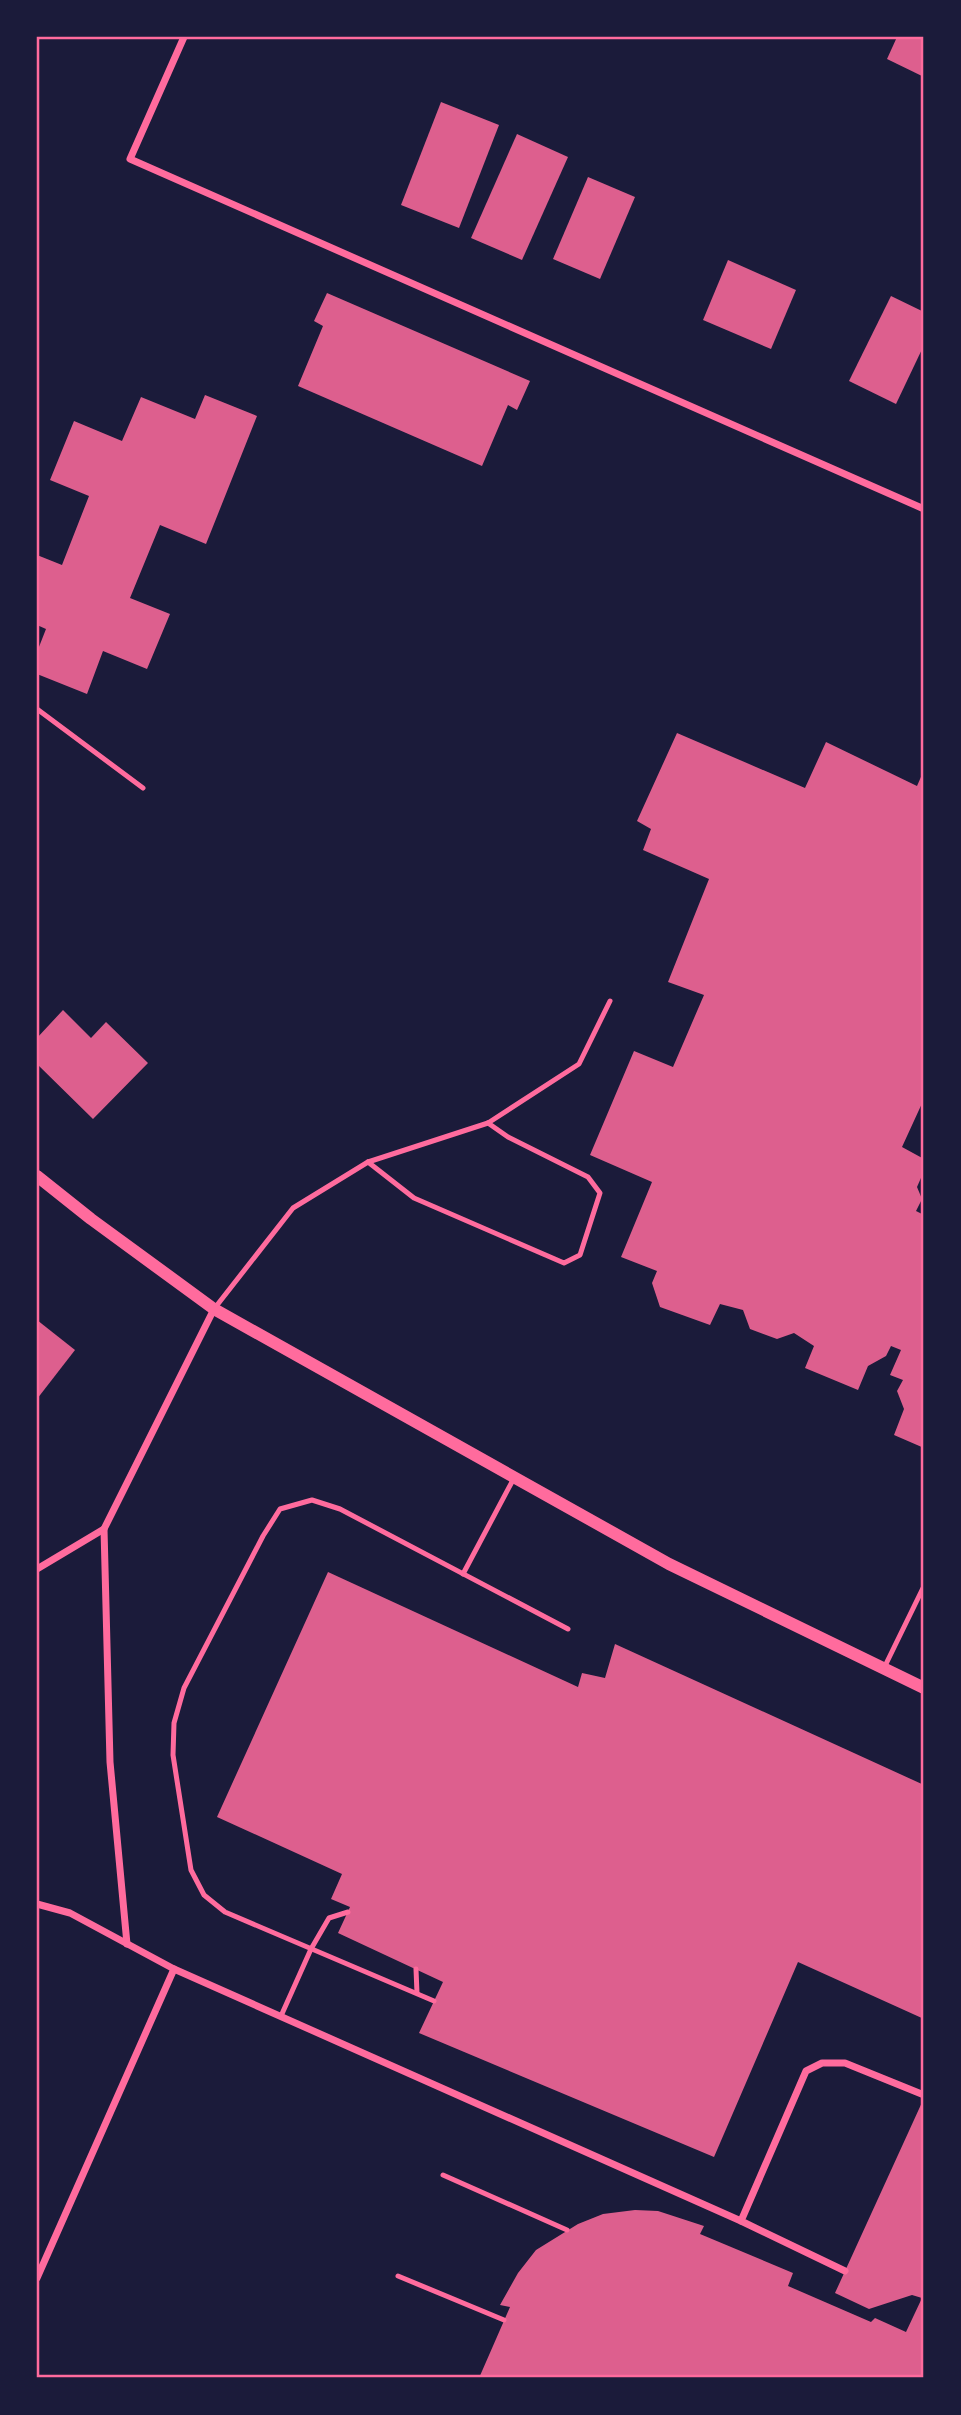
<svg xmlns="http://www.w3.org/2000/svg" width="961" height="2415" viewBox="0 0 961 2415" font-family="'Public Sans',sans-serif">
<rect width="100%" height="100%" fill="#1b1b3a"/>
<g fill="#dd5f8e">
<path d="M897,37h27v40l-37,-18z"/>
<path d="M441,102l58,23 -40,103 -58,-23z"/>
<path d="M517,134l51,23 -46,103 -51,-22z"/>
<path d="M588,177l47,20 -35,82 -47,-20z"/>
<path d="M728,260l68,30 -25,59 -68,-29z"/>
<path d="M327,293l203,88 -13,29 -9,-5 -26,61 -184,-80 25,-60 -9,-5z"/>
<path d="M891,296l33,16v33l-28,59 -47,-23z"/>
<path d="M205,395l52,21 -51,128 -46,-19 -30,73 40,16 -23,55 -44,-18 -16,43 -50,-20v-22l9,-23 -9,-4v-70l25,10 27,-69 -39,-16 24,-59 48,20 19,-44 54,22z"/>
<path d="M677,733l128,55 21,-46 91,44 7,-16v329l-22,48 22,12v12l-7,16 5,12 -6,12 8,4v233l-30,-13 10,-26 -7,-18 6,-11 -13,-5 11,-25 -10,-4 -5,10 -18,10 -10,24 -53,-22 9,-22 -20,-13 -17,6 -27,-10 -7,-19 -23,-6 -10,21 -50,-18 -8,-24 5,-12 -36,-14 31,-75 -62,-27 44,-104 39,16 31,-72 -36,-13 41,-103 -66,-29 8,-21 -14,-8z"/>
<path d="M63,1010l28,28 15,-16 42,41 -55,56 -56,-55v-26z"/>
<path d="M37,1320l38,30 -38,49z"/>
<path d="M328,1572l250,115 4,-14 23,5 10,-34 309,141v234l-126,-57 -84,195 -295,-124 24,-51 -105,-49 12,-26 -19,-8 11,-25 -125,-57z"/>
<path d="M924,2098v280h-445l31,-71 -10,-2 18,-32 18,-23 42,-26 25,-10 32,-4 23,1 46,15 -4,8 93,39 -5,13 83,36 4,-4 31,14 16,-34 -10,-3 -43,14 -34,-16z"/>
</g>
<g fill="none" stroke-linecap="round" stroke-linejoin="round">
<g stroke="#ff6b9d" stroke-width="5">
<path d="M37,709l106,79"/>
<path d="M368,1162l46,36 150,65 16,-8 20,-62 -12,-16 -80,-40 -20,-14"/>
<path d="M214,1309l79,-101 75,-46 120,-39 91,-59 31,-63"/>
<path d="M463,1574l51,-96"/>
<path d="M884,1668l40,-82"/>
<path d="M416,1969l1,24"/>
<path d="M434,2001l-209,-89 -21,-17 -13,-25 -18,-115 1,-32 10,-35 79,-152 17,-27 32,-9 28,9 228,120"/>
<path d="M281,2016l30,-67 18,-31 19,-6"/>
<path d="M443,2175l124,55"/>
<path d="M398,2276l106,44"/>
</g>
<g stroke="#ff6b9d" stroke-width="7">
<path d="M184,37l-54,122 794,350"/>
<path d="M104,1529l6,233 17,182"/>
<path d="M37,1569l67,-40 110,-220"/>
<path d="M37,1904l33,9 104,56 567,252"/>
<path d="M845,2271l-104,-50 65,-150 16,-8h23l79,32"/>
<path d="M37,2278l137,-309"/>
</g>
<path stroke="#ff6b9d" stroke-width="12" d="M37,1176l54,43 123,90 455,255 255,124"/>
</g>
<rect width="961" height="2415" fill="none" stroke="#1b1b3a" stroke-width="77"/>
<rect x="38" y="38" width="884" height="2338" fill="none" stroke="#ff6b9d" stroke-width="2.5"/>
</svg>
